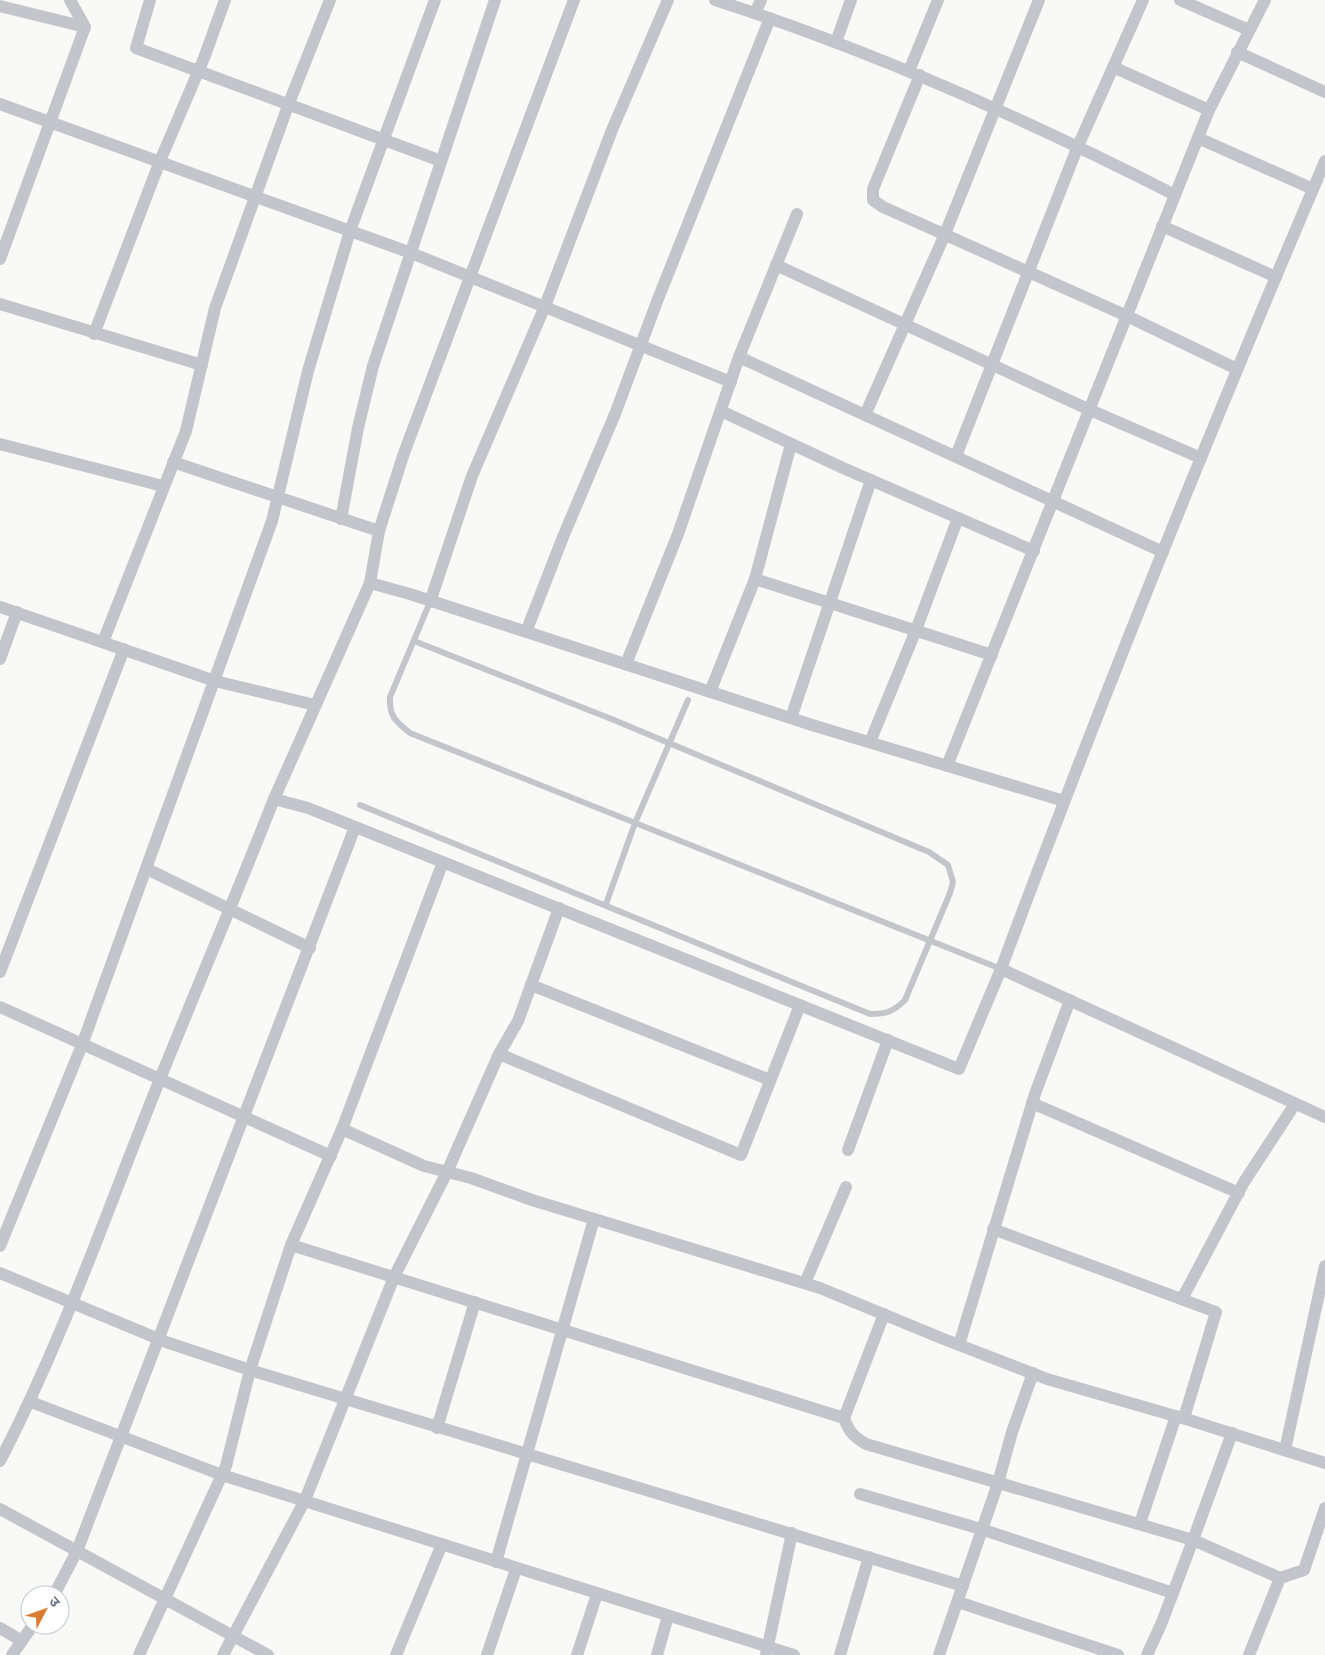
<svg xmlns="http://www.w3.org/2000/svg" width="1325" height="1655" viewBox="0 0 1325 1655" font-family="Roboto,'Noto Sans Devanagari',sans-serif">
<rect width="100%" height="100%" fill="#f9f9f7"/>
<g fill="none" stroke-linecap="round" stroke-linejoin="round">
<g stroke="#c3c5ca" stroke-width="6">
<path d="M430,602l-40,95c-1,19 5,24 20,36l591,236"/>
<path d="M360,805l510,209c16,0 23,-2 35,-14l45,-107 3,-11 -5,-17 -19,-13 -315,-132 -200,-79"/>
<path d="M606,904l29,-81 53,-123"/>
</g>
<g stroke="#c3c5ca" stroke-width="12">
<path d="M150,0l-14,48 305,113"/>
<path d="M715,0c159,51 311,119 460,195"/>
<path d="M1180,0l69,30"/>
<path d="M0,6l85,21"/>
<path d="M755,13l6,-13"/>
<path d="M836,42l15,-42"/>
<path d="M1237,52l88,40"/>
<path d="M1113,67l96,43"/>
<path d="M909,71l29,-71"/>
<path d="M920,75l-47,114v11l10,7 244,109 110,53"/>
<path d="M0,104l411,149 320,129"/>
<path d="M1198,138l115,51"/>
<path d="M1325,161c-114,267 -223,536 -324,808l324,148"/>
<path d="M1162,226l114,51"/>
<path d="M0,259l85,-232 -15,-27"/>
<path d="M776,265l314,145 111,48"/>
<path d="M0,304l202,61"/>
<path d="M94,334l66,-173 44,-103 21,-58"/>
<path d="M739,357l424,195"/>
<path d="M721,411l122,57 191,83"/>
<path d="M865,415l80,-181 94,-234"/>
<path d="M0,444l163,42"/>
<path d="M956,456l122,-310 65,-146"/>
<path d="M173,462l206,69"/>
<path d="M341,519l17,-91 15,-62 122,-366"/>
<path d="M755,579l237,76"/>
<path d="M370,583l9,-52 25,-78 170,-453"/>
<path d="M430,602l42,-126 73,-170 67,-176 56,-130"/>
<path d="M0,607l215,74 100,24"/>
<path d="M526,632l37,-95 52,-123 43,-115 112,-281"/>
<path d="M103,642l83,-211 29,-123 74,-205 41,-103"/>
<path d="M0,659l17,-47"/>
<path d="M626,664l52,-130 61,-177 58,-143"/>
<path d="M710,692l45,-113 36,-135"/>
<path d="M791,718l80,-238"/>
<path d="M870,742l46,-112 42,-112"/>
<path d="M947,766l262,-656 56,-110"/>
<path d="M147,869l163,79"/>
<path d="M1001,969l-42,100 -651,-261 -34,-9 96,-216 40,11 402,131 252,76"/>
<path d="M0,972l124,-323"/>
<path d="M531,985l239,95"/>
<path d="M0,1007l331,149"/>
<path d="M499,1054l242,101 59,-150"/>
<path d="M1032,1103l207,90"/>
<path d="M342,1129l82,37 47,12 61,22 288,88 121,50 106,41 142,41 136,43"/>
<path d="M848,1150l40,-110"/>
<path d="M993,1229l223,83 -32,106"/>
<path d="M291,1245l553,173 40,-104"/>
<path d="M0,1246l82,-201 190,-524 36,-150 42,-140 85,-231"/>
<path d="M0,1273l166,69 84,28 713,216"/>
<path d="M805,1283l41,-96"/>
<path d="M1182,1299l62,-117 51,-78"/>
<path d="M959,1345l76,-251 35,-94"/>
<path d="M31,1402l191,73 572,180"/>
<path d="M844,1418c5,14 10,19 22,26l327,96 -31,82 -15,33"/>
<path d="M437,1428l38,-126"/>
<path d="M1232,1433l-39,107 87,38"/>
<path d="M1285,1450l40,-184"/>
<path d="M0,1461c64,-124 108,-253 160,-382 38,-94 77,-186 114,-280"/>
<path d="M860,1494l121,35 192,64"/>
<path d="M0,1509l268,146"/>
<path d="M1140,1523l36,-107"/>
<path d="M496,1562l98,-343"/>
<path d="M54,1595l23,-44 278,-724"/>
<path d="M958,1602l160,53"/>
<path d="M0,1628l22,13"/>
<path d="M12,1655l21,-30"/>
<path d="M139,1655l87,-189 24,-96 41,-125 51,-116 101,-267"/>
<path d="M223,1655l82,-155 89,-223 53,-105 52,-118 19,-33 41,-113"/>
<path d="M396,1655l46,-111"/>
<path d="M487,1655l29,-86"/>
<path d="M577,1655l20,-61"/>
<path d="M657,1655l11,-39"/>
<path d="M766,1655l26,-122"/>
<path d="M840,1655l29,-98"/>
<path d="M939,1655l59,-172 14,-51 21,-59"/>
<path d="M1249,1655l31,-77 24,-8 21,-62"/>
</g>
</g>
<g transform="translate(45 1610) rotate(49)"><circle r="24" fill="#ffffff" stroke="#c3c7cf"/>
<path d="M0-4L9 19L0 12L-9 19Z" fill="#dc7b34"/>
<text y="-8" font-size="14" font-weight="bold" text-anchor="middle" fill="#6a7487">उ</text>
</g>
</svg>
